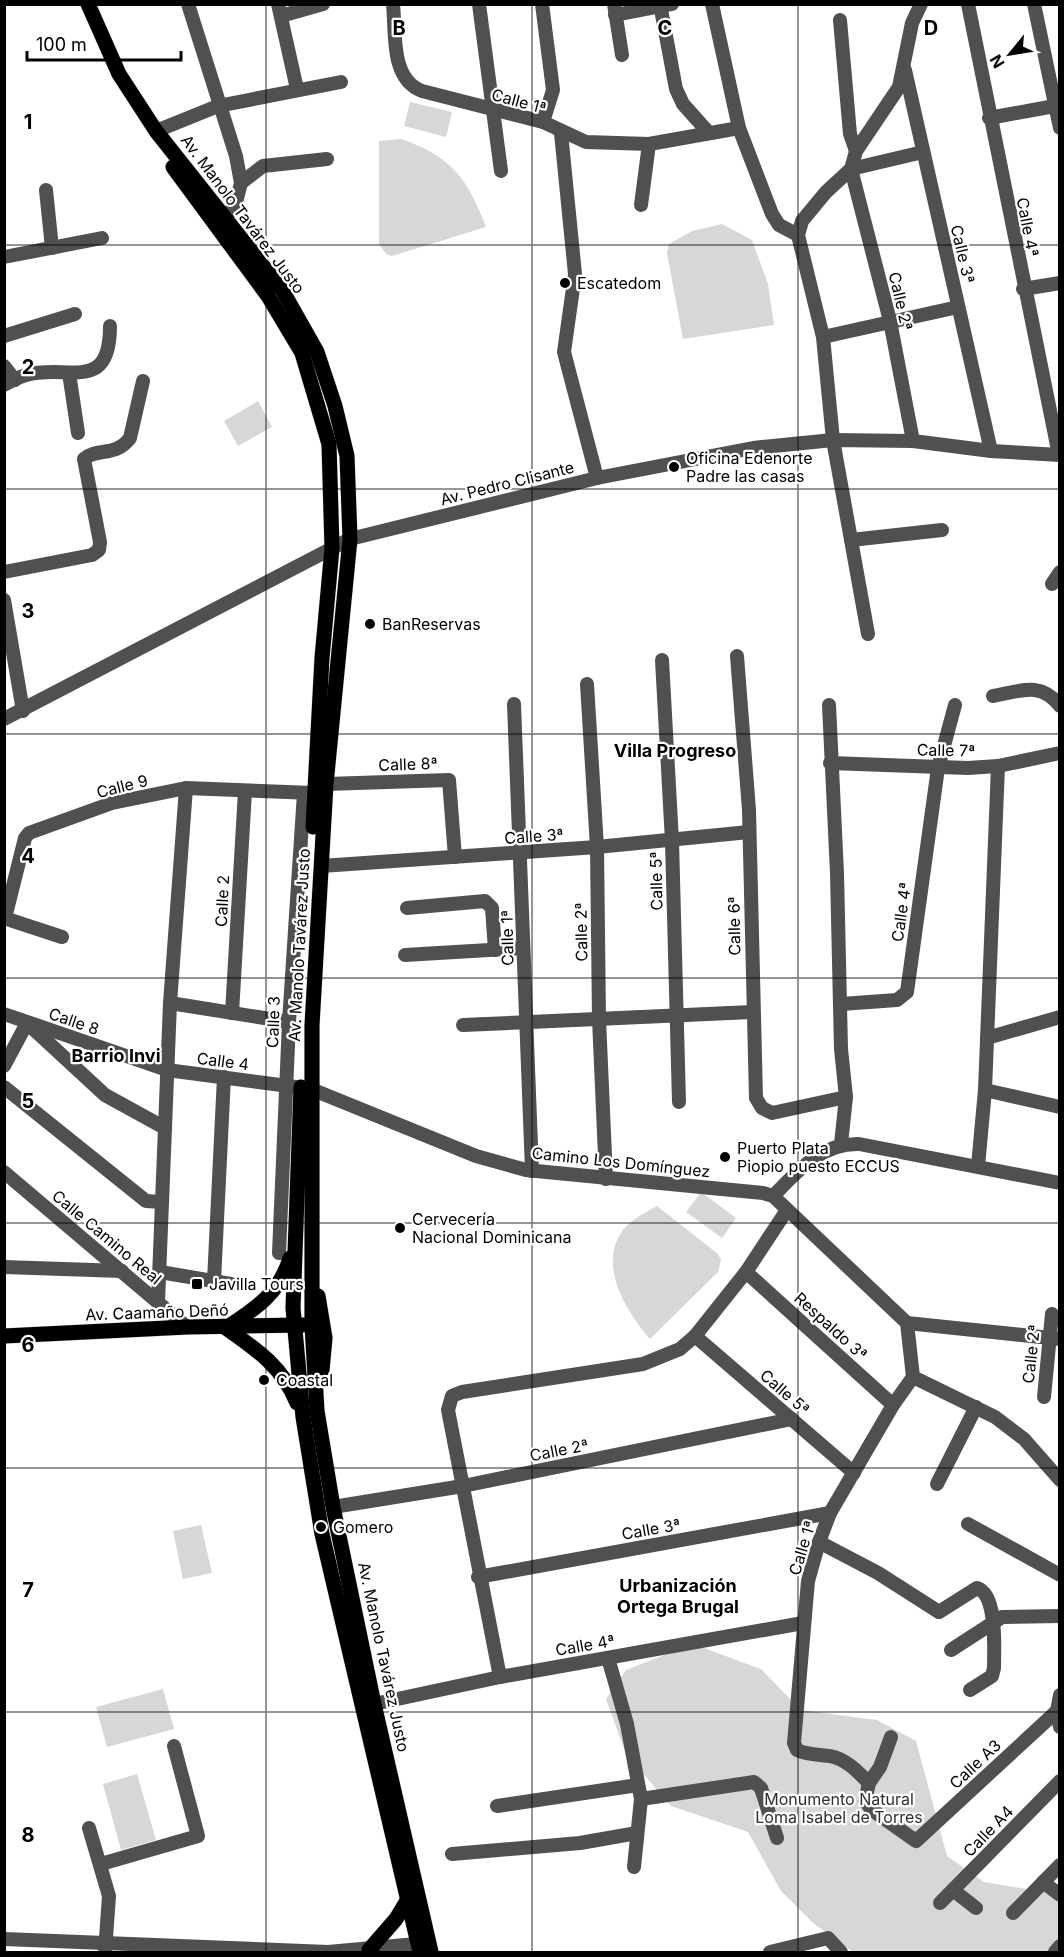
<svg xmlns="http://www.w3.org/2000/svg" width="1064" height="1957" viewBox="0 0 1064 1957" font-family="Inter,sans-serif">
<rect width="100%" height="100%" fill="#fff"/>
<g fill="#d7d7d7">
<path d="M410,102l42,10 -6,25 -42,-11z"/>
<path d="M401,139c50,17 66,39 85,88l-94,29 -6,-2 -7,-10v-103z"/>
<path d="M722,224l30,16 16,44 6,41 -91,14 -16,-86 2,-9 23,-13z"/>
<path d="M258,401l14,26 -34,19 -14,-25z"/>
<path d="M701,1192l35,26 -14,20 -36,-26z"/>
<path d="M657,1206l61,48 3,6 -3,12 -68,67c-24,-28 -53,-74 -27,-109 8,-10 23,-18 34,-24z"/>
<path d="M201,1525l11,48 -29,6 -10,-48z"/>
<path d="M693,1644l68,25 40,41 76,10 39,21 31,115 37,26 42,7 33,1v62h-206l-40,-29 -32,-32 -33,-59 -77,-26 -45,-52 -20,-55 20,-29z"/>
<path d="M163,1689l11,40 -67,18 -11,-40z"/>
<path d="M137,1774l19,66 -35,10 -18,-66z"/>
</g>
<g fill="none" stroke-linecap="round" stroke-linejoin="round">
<defs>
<g id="major">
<path d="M88,4l31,70 37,57 126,159 35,62 18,54 12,50 3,83 -24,245 -14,241v300l5,86 16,96 41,197 57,248"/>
<path d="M173,167l95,129 34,57 27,91 3,104 -10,110 -9,169"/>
<path d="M301,1087l-8,221 10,109 19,117 98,418"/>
<path d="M290,1258c-10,35 -35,51 -64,70 30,21 57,39 71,75"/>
<path d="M318,1296l7,42 -3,32"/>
<path d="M4,1336l183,-9 116,-2"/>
<path d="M372,1952l-3,-2 27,-31 12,-20"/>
</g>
</defs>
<use href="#major" stroke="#dbdbdb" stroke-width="16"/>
<g stroke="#505050" stroke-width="14">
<path d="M188,4l48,152 5,27 -6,23 -10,11"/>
<path d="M278,4l19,85"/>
<path d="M393,4c3,29 -3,75 29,87l121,31 43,20 63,2 90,-16"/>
<path d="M479,4l22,167"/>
<path d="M542,4l11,86 -10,32"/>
<path d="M614,4l8,51"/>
<path d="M660,4l16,85 7,15 25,28"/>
<path d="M712,4l27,124 33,86 7,11 19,10"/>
<path d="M968,4l91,451"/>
<path d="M1034,4l26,124"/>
<path d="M615,15l57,-11"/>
<path d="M281,16l42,-12"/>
<path d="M840,20l10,114 6,17"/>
<path d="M905,70l86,381"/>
<path d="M989,118l71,-13"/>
<path d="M156,131l62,-25 123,-24"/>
<path d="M561,133l14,141 -11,78 33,126"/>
<path d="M241,183l22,-17 64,-7"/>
<path d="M46,190l6,58"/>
<path d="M641,205l8,-61"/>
<path d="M4,257l98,-19"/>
<path d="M1023,289l37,-6"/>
<path d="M4,336l71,-22"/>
<path d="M823,337l135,-30"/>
<path d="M4,366l11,14"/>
<path d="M69,373l9,60"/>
<path d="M4,385c7,-4 15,-8 22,-10 41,-12 84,20 84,-49"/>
<path d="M913,441l-23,-120 -39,-152 72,-17"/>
<path d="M851,540l91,-10"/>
<path d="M4,572l88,-17 7,-5 1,-8 -16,-83c13,-12 31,-1 46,-21l13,-57"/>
<path d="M1052,584l8,-12"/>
<path d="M4,600l19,111"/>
<path d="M868,634l-35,-194 -10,-103 -25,-102 4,-14 24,-29 25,-23 5,-18 43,-64 13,-64 9,-19"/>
<path d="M737,656l12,154 7,288 6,10 10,5 74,-16"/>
<path d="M662,660l10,181 7,261"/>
<path d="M587,684l10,163 2,172 7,160"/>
<path d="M993,696c27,-5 48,-15 67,10"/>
<path d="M514,704l18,467"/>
<path d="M829,705l8,168 4,176 5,48 -5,47"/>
<path d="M4,719l346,-180 247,-61 156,-30 80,-8 80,1 78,10 69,4"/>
<path d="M830,763l138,5 30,-2 62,-13"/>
<path d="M326,784l123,-4 6,77"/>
<path d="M321,866l276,-19 152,-15"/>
<path d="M407,908l78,-7 7,7 3,42"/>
<path d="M4,918l58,19"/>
<path d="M5,918l20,-80 4,-5 83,-30 74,-15 127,5"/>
<path d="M405,955l118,-7"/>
<path d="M170,1003l119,19"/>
<path d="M841,1004l56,-4 10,-8 31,-224 17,-63"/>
<path d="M232,1013l13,-222"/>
<path d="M4,1014l163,56 144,19 165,67 50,14 237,23 10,3 134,127 6,54"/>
<path d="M463,1025l289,-13"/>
<path d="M987,1038l73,-21"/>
<path d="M4,1066l23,-43 78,72 60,33"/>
<path d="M4,1087l142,114 16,1"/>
<path d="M985,1090l75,17"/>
<path d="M978,1166l7,-76 13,-324"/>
<path d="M4,1172l183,155"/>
<path d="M773,1196c25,-25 48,-53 86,-52l201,39"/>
<path d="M279,1253l10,-231 15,-229"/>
<path d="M4,1267l118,4"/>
<path d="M160,1272l71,12"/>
<path d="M746,1272l147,133"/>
<path d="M214,1281l10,-204"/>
<path d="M158,1302l12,-299 16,-215"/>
<path d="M907,1323l153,16"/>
<path d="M695,1336l159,137"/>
<path d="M913,1377l82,40 29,22 36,41"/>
<path d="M1044,1397l8,-83"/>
<path d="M937,1484l39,-77"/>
<path d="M333,1507l130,-21 329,-67"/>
<path d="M968,1524l92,51"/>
<path d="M819,1542l59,31 61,39 38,-24c21,7 17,61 17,80l-2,8 -22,14"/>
<path d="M478,1577l352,-64"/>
<path d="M951,1650l51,-33 58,-1"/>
<path d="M608,1658l19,66 14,75 -7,68"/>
<path d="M500,1677l-52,-267 4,-14 10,-4 181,-28 37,-15 15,-13 51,-64 41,-62"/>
<path d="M1060,1695l-3,16 3,16"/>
<path d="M374,1704l126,-27 303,-54"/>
<path d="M891,1737l-11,30 -11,16 -4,18 7,9 44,31 141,-130"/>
<path d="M869,1783c-10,-10 -21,-22 -35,-26 -12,-3 -25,-1 -37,-7l-3,-7 14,-162 11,-39 11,-29 63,-108 20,-28"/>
<path d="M641,1799l113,-17 7,6 16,50"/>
<path d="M497,1806l141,-21"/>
<path d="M89,1828l20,68 -4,56"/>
<path d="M452,1854l128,-11 57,-10"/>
<path d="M101,1864l97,-28 -24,-90"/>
<path d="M1043,1882l17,13"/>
<path d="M953,1890l23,18"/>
<path d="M940,1903l120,-122"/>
<path d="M1013,1913l47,-48"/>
<path d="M4,1939l324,13 99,-9"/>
<path d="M770,1952l58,-14 13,14"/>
<path d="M1055,1952l5,-6"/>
</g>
<use href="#major" stroke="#000" stroke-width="15"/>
</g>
<path fill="none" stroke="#000" stroke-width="1.5" stroke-opacity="0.55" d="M266,4v1948M532,4v1948M798,4v1948M4,245h1056M4,489h1056M4,734h1056M4,978h1056M4,1223h1056M4,1468h1056M4,1712h1056"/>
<g fill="#000" stroke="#fff" stroke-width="2">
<circle cx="565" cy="283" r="6"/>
<circle cx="674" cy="467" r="6"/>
<circle cx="370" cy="624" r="6"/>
<circle cx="725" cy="1157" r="6"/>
<circle cx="400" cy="1228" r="6"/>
<rect x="191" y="1278" width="12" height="12" rx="3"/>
<circle cx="264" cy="1380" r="6"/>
<circle cx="321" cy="1527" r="6"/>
</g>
<g text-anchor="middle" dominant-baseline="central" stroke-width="4.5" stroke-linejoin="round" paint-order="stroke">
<g font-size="16" fill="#000" stroke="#fff">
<text transform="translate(519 101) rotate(15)">Calle 1ª</text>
<text transform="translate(243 214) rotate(53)">Av. Manolo Tavárez Justo</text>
<text transform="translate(1028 227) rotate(79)">Calle 4ª</text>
<text transform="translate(963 254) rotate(77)">Calle 3ª</text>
<text transform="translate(901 301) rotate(77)">Calle 2ª</text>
<text transform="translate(507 483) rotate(-14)">Av. Pedro Clisante</text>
<text transform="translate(946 750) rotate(1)">Calle 7ª</text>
<text transform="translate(408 764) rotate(-2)">Calle 8ª</text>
<text transform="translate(122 786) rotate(-14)">Calle 9</text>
<text transform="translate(534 836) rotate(-4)">Calle 3ª</text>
<text transform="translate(656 881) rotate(-91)">Calle 5ª</text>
<text transform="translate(222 901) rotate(-87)">Calle 2</text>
<text transform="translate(901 912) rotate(-82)">Calle 4ª</text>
<text transform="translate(734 926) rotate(-91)">Calle 6ª</text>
<text transform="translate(581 932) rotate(-91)">Calle 2ª</text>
<text transform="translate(507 938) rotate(-91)">Calle 1ª</text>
<text transform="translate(299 945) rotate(-87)">Av. Manolo Tavárez Justo</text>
<text transform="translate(74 1021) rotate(19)">Calle 8</text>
<text transform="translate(273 1022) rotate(-88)">Calle 3</text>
<text transform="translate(223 1061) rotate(7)">Calle 4</text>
<text transform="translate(621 1162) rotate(6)">Camino Los Domínguez</text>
<text transform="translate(107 1237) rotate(40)">Calle Camino Real</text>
<text transform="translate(157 1312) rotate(-2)">Av. Caamaño Deñó</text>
<text transform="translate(831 1326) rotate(42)">Respaldo 3ª</text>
<text transform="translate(1031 1354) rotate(-84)">Calle 2ª</text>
<text transform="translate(785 1392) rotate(41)">Calle 5ª</text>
<text transform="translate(559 1450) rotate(-11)">Calle 2ª</text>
<text transform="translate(651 1529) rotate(-10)">Calle 3ª</text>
<text transform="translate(802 1548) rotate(-73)">Calle 1ª</text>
<text transform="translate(585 1645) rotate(-10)">Calle 4ª</text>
<text transform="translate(384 1657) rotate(78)">Av. Manolo Tavárez Justo</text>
<text transform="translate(975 1764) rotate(-43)">Calle A3</text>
<text transform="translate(988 1831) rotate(-46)">Calle A4</text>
</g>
<g font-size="16" fill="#000" stroke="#fff" text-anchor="start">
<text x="577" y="283">Escatedom</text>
<text x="686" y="458">Oficina Edenorte<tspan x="686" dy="18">Padre las casas</tspan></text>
<text x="382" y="624">BanReservas</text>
<text x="737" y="1148">Puerto Plata<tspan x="737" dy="18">Piopio puesto ECCUS</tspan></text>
<text x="412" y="1219">Cervecería<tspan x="412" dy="18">Nacional Dominicana</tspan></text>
<text x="209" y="1284">Javilla Tours</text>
<text x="276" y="1380">Coastal</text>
<text x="333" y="1527">Gomero</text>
</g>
<g font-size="16" fill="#2e2e2e" stroke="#fff">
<text x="839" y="1799">Monumento Natural<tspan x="839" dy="18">Loma Isabel de Torres</tspan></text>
</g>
<g font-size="18" font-weight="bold" fill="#000" stroke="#fff">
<text x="675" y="750">Villa Progreso</text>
<text x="116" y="1055">Barrio Invi</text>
<text x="678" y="1585">Urbanización<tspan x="678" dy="21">Ortega Brugal</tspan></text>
</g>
</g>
<g font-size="20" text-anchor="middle" font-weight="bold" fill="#000" stroke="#fff" stroke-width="4.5" stroke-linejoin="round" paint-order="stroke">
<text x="399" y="35">B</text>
<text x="665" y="35">C</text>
<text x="931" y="35">D</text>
<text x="28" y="129">1</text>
<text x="28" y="374">2</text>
<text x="28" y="618">3</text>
<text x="28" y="863">4</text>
<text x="28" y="1108">5</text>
<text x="28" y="1352">6</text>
<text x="28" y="1597">7</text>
<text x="28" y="1842">8</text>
</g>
<rect width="1064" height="1957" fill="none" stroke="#000000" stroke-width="12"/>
<g transform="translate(1010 54) rotate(240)" stroke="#ffffff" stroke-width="4.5" paint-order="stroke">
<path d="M0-4.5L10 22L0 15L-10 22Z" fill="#000000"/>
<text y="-9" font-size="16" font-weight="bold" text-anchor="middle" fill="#000000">N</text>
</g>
<path d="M27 51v9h154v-9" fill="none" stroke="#000000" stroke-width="3"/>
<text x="36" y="51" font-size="18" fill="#000000" stroke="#ffffff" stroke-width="4.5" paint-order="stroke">100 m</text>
</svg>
